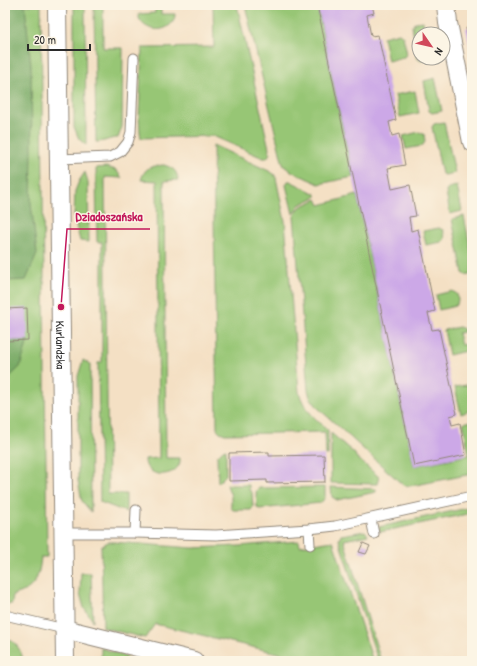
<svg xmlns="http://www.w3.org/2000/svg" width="477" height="666" viewBox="0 0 477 666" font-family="'Patrick Hand',sans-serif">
<rect width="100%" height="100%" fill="#fcf5e5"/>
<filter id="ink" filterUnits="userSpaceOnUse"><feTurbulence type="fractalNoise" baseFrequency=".025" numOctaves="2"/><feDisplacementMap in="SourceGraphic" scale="8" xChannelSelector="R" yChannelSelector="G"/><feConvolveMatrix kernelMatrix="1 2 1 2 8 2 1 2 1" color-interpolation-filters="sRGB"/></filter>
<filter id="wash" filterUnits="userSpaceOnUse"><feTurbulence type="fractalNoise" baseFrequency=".012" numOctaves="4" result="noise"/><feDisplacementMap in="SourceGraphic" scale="16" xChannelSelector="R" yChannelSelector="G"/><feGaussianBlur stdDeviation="0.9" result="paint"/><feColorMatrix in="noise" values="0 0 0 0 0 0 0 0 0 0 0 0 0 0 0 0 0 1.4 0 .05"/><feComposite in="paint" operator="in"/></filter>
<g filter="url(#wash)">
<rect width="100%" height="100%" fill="#f4e0c4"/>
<g fill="#97c675" stroke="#617850">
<path d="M5,5h36l6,552h-6c-2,21 -6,33 -28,38l-1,9h-7z"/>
<path d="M74,5h11l1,140 -7,-6 -5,-12z"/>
<path d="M94,5h9v43h20l-1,79 -4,11c-9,0 -12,4 -22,4z"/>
<path d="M155,5h6v9h14c0,3 -1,7 -3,9 -8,10 -26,8 -32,-3 -1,-1 -1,-4 -2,-6l17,-1z"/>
<path d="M213,5h24l33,148 -3,5h-4l-50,-22 -72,2 -1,-6 -1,-15 3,-69 72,-1z"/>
<path d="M245,5h72l36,172 -34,7 -28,-13 -6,-4 -3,-6z"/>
<path d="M423,21l2,13h-6v24h11v1l-9,2 -4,-3 -5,-32 3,-4z"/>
<path d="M399,33l4,3 4,18 -3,3 -16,4 -5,-24z"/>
<path d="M435,78l7,33 -10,2 -3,-2 -5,-30z"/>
<path d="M415,91l4,22 -19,4 -5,-22z"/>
<path d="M444,122l11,51 -10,2 -3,-1 -10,-47 2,-3z"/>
<path d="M419,132l5,2 1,8 -3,4 -16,3 -3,-13z"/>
<path d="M213,145l56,26 5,3 2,4 9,43 14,171c5,18 16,26 29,38v25h-2l-1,-23 -100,2 -5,-2 -3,-3z"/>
<path d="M164,165c9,3 13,5 14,15l-14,1 2,277h14c0,3 0,5 -1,7 -7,14 -35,12 -34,-6l14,-1 -2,-277 -16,-1c4,-13 10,-14 23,-15z"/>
<path d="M106,167l10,3 6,8 -17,-1 3,317h18v18l-26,-10 -2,-139 4,-1v-120h-5l-1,-74z"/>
<path d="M85,172l3,10 1,60 -9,-1 -6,-24 1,-26 4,-10z"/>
<path d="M288,181h2l26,13v3l-17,8 -6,9 -7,-29z"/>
<path d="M457,186l5,25 -12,3 -4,-22 2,-4z"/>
<path d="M357,195l57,271 55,-11 -6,-32 9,-2v53l-56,11 -7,1 -6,-1 -85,-77 -8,-11 -2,-7 -14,-174 6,-9 17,-8 3,6z"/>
<path d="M464,216l8,41v16l-6,2 -3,-2 -11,-54z"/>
<path d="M439,228l4,2 2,8 -3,4 -16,3 -3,-14z"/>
<path d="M452,291l5,3 1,7 -3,5 -16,4 -3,-15z"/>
<path d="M459,327l5,2v3l-6,1 3,12 6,-1 1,4 -2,3 -17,4 -5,-25z"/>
<path d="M83,360l7,4 1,148 -9,-11 -4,-20v-105z"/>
<path d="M472,384v26l-11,4 -6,-27z"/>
<path d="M331,433l24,21 1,3 23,20 -2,7 -46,-1z"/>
<path d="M226,449v26l-8,8 -1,-27 6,-6z"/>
<path d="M227,485h22v5l3,2 1,15 -2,3h-18l-2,-2v-12z"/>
<path d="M325,487v10l-4,6 -62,6 -2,-2 -1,-15 3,-4z"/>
<path d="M331,487l45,2v3l-39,8 -5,-3z"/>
<path d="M472,507v6l-92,19 -1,-5z"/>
<path d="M365,531l3,4 -24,5 37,121h-3l-39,-121 2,-5z"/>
<path d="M299,541l1,5 33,-5 40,120h-62l-156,-37 -10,14 -37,-9 -5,-2 -2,-81 7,-4h6l79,6 46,-2z"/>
<path d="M81,573h10l2,48 -9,-13 -4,-15z"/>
<path d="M5,637c10,4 17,13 18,24h-18z"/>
<path d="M101,648l25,8 6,5h-31z"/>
</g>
<g fill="#79ab66" stroke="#526b48">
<path d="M5,5h20l6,61 1,87 -1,50 6,51 -11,26 -21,1z"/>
<path d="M5,316l1,25 22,-1 -8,27 -15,14z"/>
</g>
<g id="blocks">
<g fill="#cca8e7">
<path d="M317,5h55l2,8 -7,2 4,21 7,-1 18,85 -7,2 3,14 7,-2 6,31 -17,3 4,21 18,-4 6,31 -7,1 2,14 7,-2 17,82 -7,2 4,17 7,-1 18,85 -7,2 2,9 8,-2 6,32 -52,11z"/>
<path d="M472,27v27h-1l-5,-26z"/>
<path d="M27,308l1,32 -22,1 -1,-32z"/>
<path d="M269,452v4l55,-1 1,27 -58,1v-3l-38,1v-28z"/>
<path d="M363,543l7,3 -4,8 -7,-2z"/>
</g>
</g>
</g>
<g filter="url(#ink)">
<use href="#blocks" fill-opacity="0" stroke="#908678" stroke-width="1"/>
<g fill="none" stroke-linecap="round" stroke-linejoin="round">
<defs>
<g id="lane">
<path d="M59,159l51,-2 10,-5 8,-10 3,-10 3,-74"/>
<path d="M371,519l3,15"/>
<path d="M309,529l1,16"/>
<path d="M63,533h72l81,2 93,-6 26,-3 137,-30"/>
<path d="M135,533l1,-23"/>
<path d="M5,615l59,14"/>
</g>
<g id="street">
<path id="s1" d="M57,5l8,656"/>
<path d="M446,5l2,18 24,119"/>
<path d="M64,629l130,32"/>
</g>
</defs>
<use href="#lane" stroke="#908678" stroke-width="11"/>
<use href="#street" stroke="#908678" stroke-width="20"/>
<use href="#lane" stroke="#fff" stroke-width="9"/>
<use href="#street" stroke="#fff" stroke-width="18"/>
</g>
</g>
<g text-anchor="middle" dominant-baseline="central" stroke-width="3" stroke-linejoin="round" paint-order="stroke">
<g font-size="12" fill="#2b2b2b" stroke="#fcf5e5">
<text stroke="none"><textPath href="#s1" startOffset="340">Kurlandzka</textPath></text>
</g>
</g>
<path fill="none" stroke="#c2185b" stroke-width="1.5" d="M61 307L67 229H150"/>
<circle fill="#c2185b" stroke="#fcf5e5" stroke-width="1.5" cx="61" cy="307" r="4"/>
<g font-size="13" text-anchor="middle" font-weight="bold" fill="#c2185b" stroke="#fcf5e5" stroke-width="3" stroke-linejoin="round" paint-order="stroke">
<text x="109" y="221">Dziadoszańska</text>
</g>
<rect width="477" height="666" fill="none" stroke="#fcf5e5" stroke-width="20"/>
<g transform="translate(431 46) rotate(124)"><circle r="19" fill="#fcf5e5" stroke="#a8a49b"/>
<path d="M0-3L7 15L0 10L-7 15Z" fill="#d1495b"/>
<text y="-6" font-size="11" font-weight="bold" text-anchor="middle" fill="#2b2b2b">N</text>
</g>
<path d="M28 44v6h62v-6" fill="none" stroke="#2b2b2b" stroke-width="2"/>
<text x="34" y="44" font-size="12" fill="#2b2b2b" stroke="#fcf5e5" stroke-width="3" paint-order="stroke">20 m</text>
</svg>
